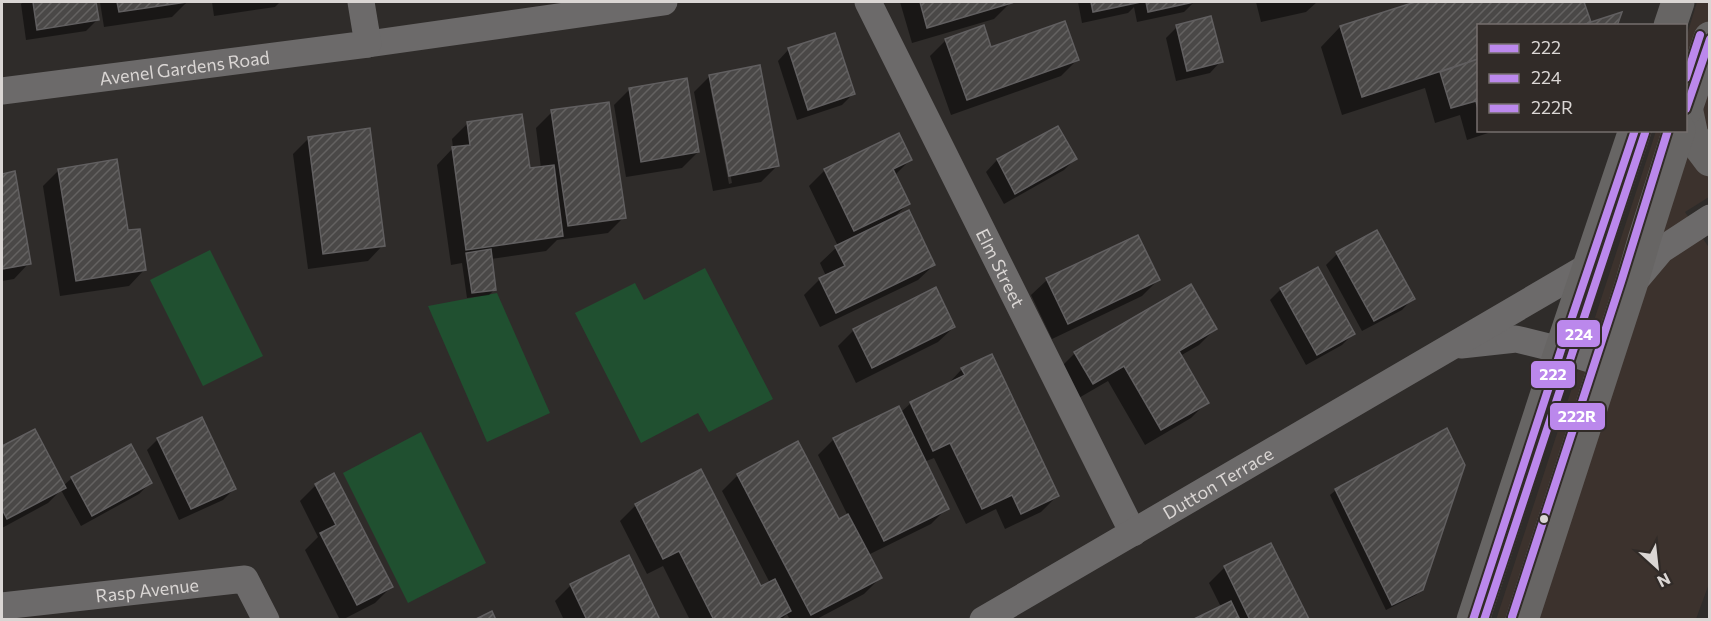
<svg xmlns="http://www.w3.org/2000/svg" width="1711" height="621" viewBox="0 0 1711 621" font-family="Commissioner,sans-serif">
<defs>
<pattern id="building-hatch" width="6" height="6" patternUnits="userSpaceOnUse" patternTransform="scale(1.5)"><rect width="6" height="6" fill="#4a4847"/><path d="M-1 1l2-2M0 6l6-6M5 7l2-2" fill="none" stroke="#646261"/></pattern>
</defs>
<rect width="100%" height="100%" fill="#2f2c2a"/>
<path fill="#3c322d" d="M1697,2h12v195l-24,15 25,37v332l-14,38 -200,1 160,-489 30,-1v-92z"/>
<g fill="#205030">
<path d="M210,250l53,106 -60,30 -53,-106z"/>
<path d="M705,268l68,131 -64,33 -11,-19 -57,30 -66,-130 60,-30 9,17z"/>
<path d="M497,293l53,120 -63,29 -59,-136z"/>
<path d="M421,432l65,131 -78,40 -65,-130z"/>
</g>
<g fill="#0007" fill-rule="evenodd">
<path d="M23,2h71l3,18 -11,11 -60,9 -5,-36z"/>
<path d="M100,2h87l-15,15 -68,10z"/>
<path d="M212,2h68l-5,5 -61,9z"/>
<path d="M900,2h110v1l-16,16 -82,24z"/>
<path d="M1078,2h116l-10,10 -47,10 -3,-15 -6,6 -46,10z"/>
<path d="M1256,2h61l-11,10 -45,10z"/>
<path d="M1420,2h162l7,20 -111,4v104h19l-30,10 -7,-25 -25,8 -10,-35 -83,27 -21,-68 19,-20z"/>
<path d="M1177,27l44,34 -11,12 -34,8 -10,-43z"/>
<path d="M946,40l44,9 87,11 -16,16 -110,39 -21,-59z"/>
<path d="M789,49l64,45 -11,11 -45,15 -19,-59z"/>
<path d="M710,76l67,90 -16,16 -48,9 -19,-99zM710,86h3l19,97 -3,1z"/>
<path d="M630,89l68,63 -16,16 -56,9 -12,-72z"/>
<path d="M552,112l72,105 -16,16 -51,7 -11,11 -55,8 4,30 -6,6 -22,3 -5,-35 -11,2 -14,-100 16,-17 -1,-9 16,-16 60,47 13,-2 -5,-40z"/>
<path d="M1058,128l17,31 -11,11 -60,34 -18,-32 11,-12z"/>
<path d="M309,138l74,107 -15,16 -60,8 -15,-115z"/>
<path d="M910,160l-16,16 14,28 -16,15 42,46 -16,15 -98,47 -16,-32 16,-16 6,-3 -6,-13 18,-17 -29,-60 16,-16z"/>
<path d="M59,170l68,62 17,38 -15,16 -69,10 -17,-110z"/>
<path d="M14,173l15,90 -15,16 -12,2v-106z"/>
<path d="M1337,254l76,44 -11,12 -40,21 -36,-66z"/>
<path d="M1047,280h111l-16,16 -90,43 -21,-44z"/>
<path d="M1281,289l72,45 -11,11 -36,20 -36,-65z"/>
<path d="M954,327l-16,15 -82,41 -18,-37 16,-16z"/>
<path d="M1215,329l-16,16 -19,11 27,46 -16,16 -46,27 -37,-64 -31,18 -18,-30 16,-16z"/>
<path d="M962,369l95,127 -16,16 -36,17 -9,-20 -30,15 -32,-66 -10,4 23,46 -16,16 -63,31 12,23 -16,16 -49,26h-25l-3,-6 -6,6h-91l-27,-54 -16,8 -27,-53 16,-16 125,83 9,-5 -48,-92 16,-16 101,46 9,-5 -30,-61 16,-16 66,-26 11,-10 36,-18z"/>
<path d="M34,431l29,55 9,-8 79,4 -12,12 -58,32 -20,-36 -13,13 -46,25v-81z"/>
<path d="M158,439l76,50 -11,11 -44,20 -32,-70z"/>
<path d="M316,485l75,102 -16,16 -33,17h-2l-35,-70 13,-13 -18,-36z"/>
<path d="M1336,490l86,99 -6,6 -30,15 -56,-115z"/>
<path d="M1225,567l81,53h-110l25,-13 -12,-24z"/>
<path d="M571,585l88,35h-95l-9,-19z"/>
</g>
<g fill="url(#building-hatch)" stroke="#615f60" stroke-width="1.5">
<path d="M33,2h63l3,18 -62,10z"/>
<path d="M117,2h70l-68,10z"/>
<path d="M920,2h91l1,1 -85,25z"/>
<path d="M1091,2h50l-48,10z"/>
<path d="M1146,2h48l-46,10z"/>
<path d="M1415,2h169l7,20 -10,4h-103v33l-116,38 -22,-71z"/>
<path d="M1622,12l-5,14h-36l10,-4z"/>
<path d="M1211,16l12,46 -36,9 -11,-46z"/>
<path d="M1065,21l14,39 -112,40 -22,-61 39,-14 7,22z"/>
<path d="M835,33l20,61 -47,16 -20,-62z"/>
<path d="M1478,59v50l-2,-8 -25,7 -11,-36z"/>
<path d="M760,65l19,101 -50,10 -20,-101z"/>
<path d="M687,78l12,74 -58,10 -12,-74z"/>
<path d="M609,102l17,116 -58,8 -17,-116z"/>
<path d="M522,114l8,54 24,-3 9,71 -97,14 -14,-103 18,-2 -3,-23z"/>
<path d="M1058,126l19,33 -62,35 -18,-35z"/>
<path d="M370,128l15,118 -62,8 -15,-117z"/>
<path d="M899,133l13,27 -19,9 17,35 -56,27 -30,-62z"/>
<path d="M117,159l11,71 12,-1 6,41 -70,11 -18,-112z"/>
<path d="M15,171l16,93 -29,5v-95z"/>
<path d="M909,210l26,55 -99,48 -17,-35 26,-12 -10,-20z"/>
<path d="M1377,230l38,69 -41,22 -38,-69z"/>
<path d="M1138,235l22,45 -92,44 -22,-46z"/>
<path d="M491,249l5,41 -24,3 -6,-40z"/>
<path d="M1318,267l37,67 -38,21 -37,-67z"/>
<path d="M1191,284l26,45 -38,22 30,52 -48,27 -37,-64 -31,18 -19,-32z"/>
<path d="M936,287l19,40 -83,41 -19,-39z"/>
<path d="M992,354l67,142 -38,18 -9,-19 -30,14 -32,-66 -17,8 -23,-49 55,-27 -4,-7z"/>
<path d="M899,406l50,103 -65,32 -51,-103z"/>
<path d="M202,417l34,72 -45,20 -34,-71z"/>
<path d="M1447,428l18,37 -42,125 -31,15 -57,-116z"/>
<path d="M35,429l31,59 -59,31 -5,-10v-63z"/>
<path d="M798,441l41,78 9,-5 34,64 -71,37 -74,-141z"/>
<path d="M131,444l21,39 -60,33 -21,-39z"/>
<path d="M701,469l60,117 14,-7 16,32 -16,9h-61l-35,-69 -16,8 -28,-55z"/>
<path d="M334,473l59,114 -36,18 -37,-72 16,-8 -21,-41z"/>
<path d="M1271,543l38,76 -1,1h-58l-26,-54z"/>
<path d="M629,555l31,65h-73l-17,-36z"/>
<path d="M1231,601l9,19h-48z"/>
<path d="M492,611l4,9h-22z"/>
</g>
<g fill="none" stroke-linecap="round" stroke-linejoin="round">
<g stroke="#6c6a6a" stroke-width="27">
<path id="s1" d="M868,2l265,531"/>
<path d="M368,44l296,-42"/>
<path id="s2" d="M2,91l366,-47 -7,-42"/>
<path d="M1634,282l27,-32 49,-32"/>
<path d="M1461,345l55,-6 45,11 44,14"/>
<path id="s3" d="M2,606l243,-27 21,41"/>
<path id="s4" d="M983,620l606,-354"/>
</g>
<g stroke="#676564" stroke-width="33">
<path d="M1670,26l8,-24"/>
<path d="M1686,107l6,29 18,24"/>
<path d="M1686,109l24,-71"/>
<path d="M1473,620l88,-270 74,-220"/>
<path d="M1522,620l109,-335 13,-45 35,-110"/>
</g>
<defs>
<g id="bus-1">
<path d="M1686,109l24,-70"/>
<path d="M1473,620l88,-270 74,-220"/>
</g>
<path id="bus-2" d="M1484,620l161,-487"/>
<g id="bus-3">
<path d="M1686,78l14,-43"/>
<path d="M1512,617l109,-335 47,-152"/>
</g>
</defs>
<use href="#bus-1" stroke="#312b28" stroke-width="12"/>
<use href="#bus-2" stroke="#312b28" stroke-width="12"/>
<use href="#bus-3" stroke="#312b28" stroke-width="12"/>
<use href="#bus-1" stroke="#bb88ec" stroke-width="8"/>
<use href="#bus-2" stroke="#bb88ec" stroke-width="8"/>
<use href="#bus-3" stroke="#bb88ec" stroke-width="8"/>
</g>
<circle fill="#dad6d4" stroke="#312b28" stroke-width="2" cx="1544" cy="519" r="5"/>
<g text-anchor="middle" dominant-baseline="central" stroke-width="4.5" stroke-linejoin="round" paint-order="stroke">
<g font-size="18" fill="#dad6d4" stroke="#312b28">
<text stroke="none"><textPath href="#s2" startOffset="184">Avenel Gardens Road</textPath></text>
<text stroke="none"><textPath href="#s1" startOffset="297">Elm Street</textPath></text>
<text stroke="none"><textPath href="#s4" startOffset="272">Dutton Terrace</textPath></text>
<text stroke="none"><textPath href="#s3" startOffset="146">Rasp Avenue</textPath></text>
</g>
</g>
<g stroke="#312b28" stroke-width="2">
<rect x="1556" y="319" width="45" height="29" rx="6" fill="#bb88ec"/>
<rect x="1530" y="360" width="46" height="29" rx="6" fill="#bb88ec"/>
<rect x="1549" y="402" width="57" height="29" rx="6" fill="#bb88ec"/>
</g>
<g font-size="16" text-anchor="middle" font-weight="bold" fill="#fff">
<text x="1579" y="340">224</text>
<text x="1553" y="380">222</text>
<text x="1577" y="422">222R</text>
</g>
<rect width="1711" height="621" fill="none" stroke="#dad6d4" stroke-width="6"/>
<rect x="1477" y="24" width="210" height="108" fill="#312b28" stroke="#756f6d" stroke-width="1.5"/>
<rect x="1489" y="44" width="30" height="9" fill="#bb88ec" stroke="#756f6d" stroke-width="1.5"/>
<text x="1531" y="54" font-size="18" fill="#dad6d4">222</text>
<rect x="1489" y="74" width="30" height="9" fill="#bb88ec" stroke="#756f6d" stroke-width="1.5"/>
<text x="1531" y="84" font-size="18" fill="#dad6d4">224</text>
<rect x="1489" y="104" width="30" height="9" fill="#bb88ec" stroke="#756f6d" stroke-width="1.5"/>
<text x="1531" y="114" font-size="18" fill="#dad6d4">222R</text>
<g transform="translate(1657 567) rotate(153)" stroke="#312b28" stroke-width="4.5" paint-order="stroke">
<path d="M0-4.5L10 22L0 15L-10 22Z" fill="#dad6d4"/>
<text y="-9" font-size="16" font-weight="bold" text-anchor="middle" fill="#dad6d4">N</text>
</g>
</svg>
